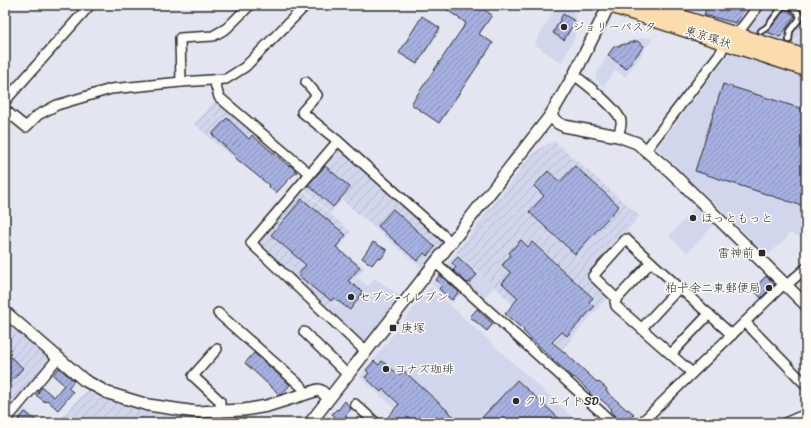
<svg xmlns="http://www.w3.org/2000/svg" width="811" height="428" viewBox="0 0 811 428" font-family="Sriracha,'Klee One',sans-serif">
<defs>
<pattern id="industrial-furrows" width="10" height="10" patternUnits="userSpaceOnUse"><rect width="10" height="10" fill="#d1d6ec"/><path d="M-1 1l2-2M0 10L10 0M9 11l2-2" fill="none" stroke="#b4b8cb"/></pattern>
<pattern id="building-hatch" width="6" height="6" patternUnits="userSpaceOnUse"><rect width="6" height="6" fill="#a7b1e1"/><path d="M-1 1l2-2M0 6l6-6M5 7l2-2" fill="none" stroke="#8890b7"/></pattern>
</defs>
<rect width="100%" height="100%" fill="#e3e6f0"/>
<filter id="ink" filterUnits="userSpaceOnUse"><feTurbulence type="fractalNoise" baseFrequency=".025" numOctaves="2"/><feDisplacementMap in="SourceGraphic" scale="8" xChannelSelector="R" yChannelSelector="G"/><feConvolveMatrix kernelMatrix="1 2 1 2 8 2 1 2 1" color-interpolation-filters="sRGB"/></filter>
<g filter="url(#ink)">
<g fill="#d1d6ec">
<path d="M557,5h5l12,7 3,9 -2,16 -14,26 -27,-19z"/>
<path d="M677,5h77l-15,21z"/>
<path d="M763,5h43v21l-13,18 -47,-15z"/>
<path d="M806,28v20l-12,-4z"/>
<path d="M641,38h12l-11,15 1,1 -18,23 -10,-7 -11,17 -9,-9 17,-32z"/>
<path d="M729,53l77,26v159l-18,-5 -1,5 -19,17 -111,-107z"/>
<path d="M697,205l19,18 -29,30 -18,-17z"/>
<path d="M456,253l38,34 -11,12 -37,-33z"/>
<path d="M441,272l22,19 -11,12 -21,-19z"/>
<path d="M357,278l11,8 7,-8 25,18 -36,47 -37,-35 4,-5 4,3z"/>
<path d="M430,287l149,136h-168l-51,-46z"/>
<path d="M200,420h36l1,3h-33z"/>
</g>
<g fill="url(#industrial-furrows)">
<path d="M217,99l36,32 -22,25 -37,-32z"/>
<path d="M554,141l86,75 -54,61 22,20 -46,52 -106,-97 79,-101z"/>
<path d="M339,147l105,95 -21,27 -81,-69 -12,13 -28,-26 32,-38z"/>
<path d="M301,189l50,43 -12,16 25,20 -30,36 -4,-2 -3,4 -69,-61 1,-6z"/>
<path d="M12,324l37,34 -2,9 -38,45 -4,-3v-78z"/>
<path d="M87,390l8,5 57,19 48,6 4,3h-147z"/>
<path d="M24,408l17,15h-29z"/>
</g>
<g fill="url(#building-hatch)" stroke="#2b2b2b">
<path d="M450,5h27l15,10 -13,19 14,9 -54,80 -28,-19 55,-81 -19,-13z"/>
<path d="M707,5h40l-11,18 -32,-8z"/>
<path d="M785,9l10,7 -15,21 -13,-5z"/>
<path d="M563,14l12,7 -11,19 -11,-7z"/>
<path d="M422,16l18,12 -23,36 -18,-11z"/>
<path d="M637,41l7,5 -18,23 -18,-14 6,-8z"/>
<path d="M723,84l83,26v97l-111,-36z"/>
<path d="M227,118l22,21 3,-4 37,31 1,-1 7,7 -6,5 -15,16 -7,-6 1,-1 -36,-29 1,-1 -23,-22z"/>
<path d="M325,166l25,21 -17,20 -25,-22z"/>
<path d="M575,166l44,40 -44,48 -46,-42 15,-16 -10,-10 14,-15 12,11z"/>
<path d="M302,199l44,36 -10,12 24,20 -12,14 15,11 -13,18 -16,-12 -3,3 -8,-7 -1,1 -24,-20 8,-10 -35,-30z"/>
<path d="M393,209l42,38 -8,9 -3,-3 -7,8 -39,-35z"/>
<path d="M521,240l7,7 4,-5 61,56 -4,4 5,5 -27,29 -5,-4 -10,10 11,9 35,32 1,-1 8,7 -1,2 21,19 1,-1 6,5 -8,9h-7l-1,-4 -8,-8 2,-2 -13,-11 -2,2 -8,-7 1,-1 -16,-15 -1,1 -50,-47 1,-1 -19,-16 13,-16 -16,-15 9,-10 -9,-8 9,-10 -2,-2z"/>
<path d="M373,242l14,8 -6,9 -3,-2 -6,8 -10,-7z"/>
<path d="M458,257l19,18 -8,8 -1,-1 -1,1 -14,-13 3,-3 -4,-4z"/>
<path d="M440,275l19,17 -7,8 -13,-11 3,-4 -6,-5z"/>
<path d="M766,276l9,8 -14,14 -8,-9z"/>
<path d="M477,309l16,15 -6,7 -17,-14z"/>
<path d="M5,352l18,16 -18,21z"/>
<path d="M254,353l36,32 -8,9 -2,1 -35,-32z"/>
<path d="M374,361l5,4 3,-4 17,14 5,-4 57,52h-68l-6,-5 12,-14 -16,-15 -2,3 -16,-15 4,-4 -3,-3z"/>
<path d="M59,368l15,13 -6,7 5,4 -15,18 -11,-10 -2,2 -9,-7 3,-2 -1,-1 4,-5 12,10 10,-12 -11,-10z"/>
<path d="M517,380l47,43h-87z"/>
<path d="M345,401l6,8 -6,7 8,7h-10l-11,-9 5,-5 1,1z"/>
<path d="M25,412l14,11h-23z"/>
</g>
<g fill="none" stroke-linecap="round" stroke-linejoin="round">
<defs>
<g id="service">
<path d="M761,31l6,-4 16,-21 2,-1"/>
<path d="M789,40l1,-9 10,-13 -2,-6 -9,-7"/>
<path d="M5,164h1"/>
</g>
<g id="minor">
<path d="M737,34l22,-29"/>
<path d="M574,75c10,7 45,35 47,46 1,4 -2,11 -3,15"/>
<path d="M214,80l5,17 91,77"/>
<path d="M181,82l-1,-44 33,-2 14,-8 23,-23"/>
<path d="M306,82l11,13 -15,17 36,29"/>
<path d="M5,101l85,-96"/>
<path d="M5,110l21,17 12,-12 19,-10 54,-16 70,-7 45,-3 19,-12 61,-62"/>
<path d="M646,150l75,-98 4,-9"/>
<path d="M436,263l177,160"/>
<path d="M617,299l-24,-23 33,-37 25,23"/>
<path d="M218,313l84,74 3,8"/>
<path d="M745,322l61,63"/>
<path d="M642,328l38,-41"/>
<path d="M304,332l43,42"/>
<path d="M217,349l-24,27 27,25v11"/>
<path d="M365,351l-114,-108 87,-102 114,102"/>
<path d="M671,354l38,-40"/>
<path d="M692,373l-76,-67 -1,-5 36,-39 81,73"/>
<path d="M355,404l21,19"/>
<path d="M5,421l53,-63"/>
<path d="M641,423l143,-139 5,-1 17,-15"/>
<path d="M785,423l21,-9"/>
</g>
<g id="tertiary">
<path d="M550,116l8,7 6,3 54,10 19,7 34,29 135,133"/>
<path d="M5,312l79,68 24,13 40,12 48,7 48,-2 23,-4 51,-16 3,1 8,7"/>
<path d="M310,423l240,-307 24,-41 35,-70"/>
</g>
<g id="trunk">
<path d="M610,5l196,64"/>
<path d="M643,5l163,52"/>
</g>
</defs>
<use href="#service" stroke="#2b2b2b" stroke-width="8"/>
<use href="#minor" stroke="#2b2b2b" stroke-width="12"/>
<use href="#tertiary" stroke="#2b2b2b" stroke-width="14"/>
<use href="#trunk" stroke="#2b2b2b" stroke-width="17"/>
<use href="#service" stroke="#fdfcf7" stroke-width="4.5"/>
<use href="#minor" stroke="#fdfcf7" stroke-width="9"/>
<use href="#tertiary" stroke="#fdfcf7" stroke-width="11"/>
<use href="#trunk" stroke="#fcdcac" stroke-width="14"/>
</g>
</g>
<g fill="#2b2b2b" stroke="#fdfcf7" stroke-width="1.5">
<circle cx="564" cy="27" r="4"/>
<circle cx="693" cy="218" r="4"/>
<rect x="758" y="249" width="8" height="8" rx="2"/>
<circle cx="769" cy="288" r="4"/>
<circle cx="351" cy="297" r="4"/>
<rect x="389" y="324" width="8" height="8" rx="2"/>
<circle cx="386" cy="369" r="4"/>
<circle cx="516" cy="401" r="4"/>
</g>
<g text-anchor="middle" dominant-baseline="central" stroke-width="3" stroke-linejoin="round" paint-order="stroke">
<g font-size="12" fill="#2b2b2b" stroke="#fdfcf7" text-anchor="start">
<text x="572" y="27">ジョリーパスタ</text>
<text x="701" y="218">ほっともっと</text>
<text x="754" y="253" text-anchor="end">雷神前</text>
<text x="761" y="288" text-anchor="end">柏十余二東郵便局</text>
<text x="359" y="297">セブン-イレブン</text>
<text x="401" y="328">庚塚</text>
<text x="394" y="369">コナズ珈琲</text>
<text x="524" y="401">クリエイトSD</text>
</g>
<g font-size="12" fill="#2b2b2b" stroke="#fdfcf7">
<text transform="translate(708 37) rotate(18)">東京環状</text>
</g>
</g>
<rect width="811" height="428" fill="none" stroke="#fdfcf7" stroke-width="20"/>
<rect x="10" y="10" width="791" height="408" fill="none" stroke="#2b2b2b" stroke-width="1.5" filter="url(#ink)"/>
</svg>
